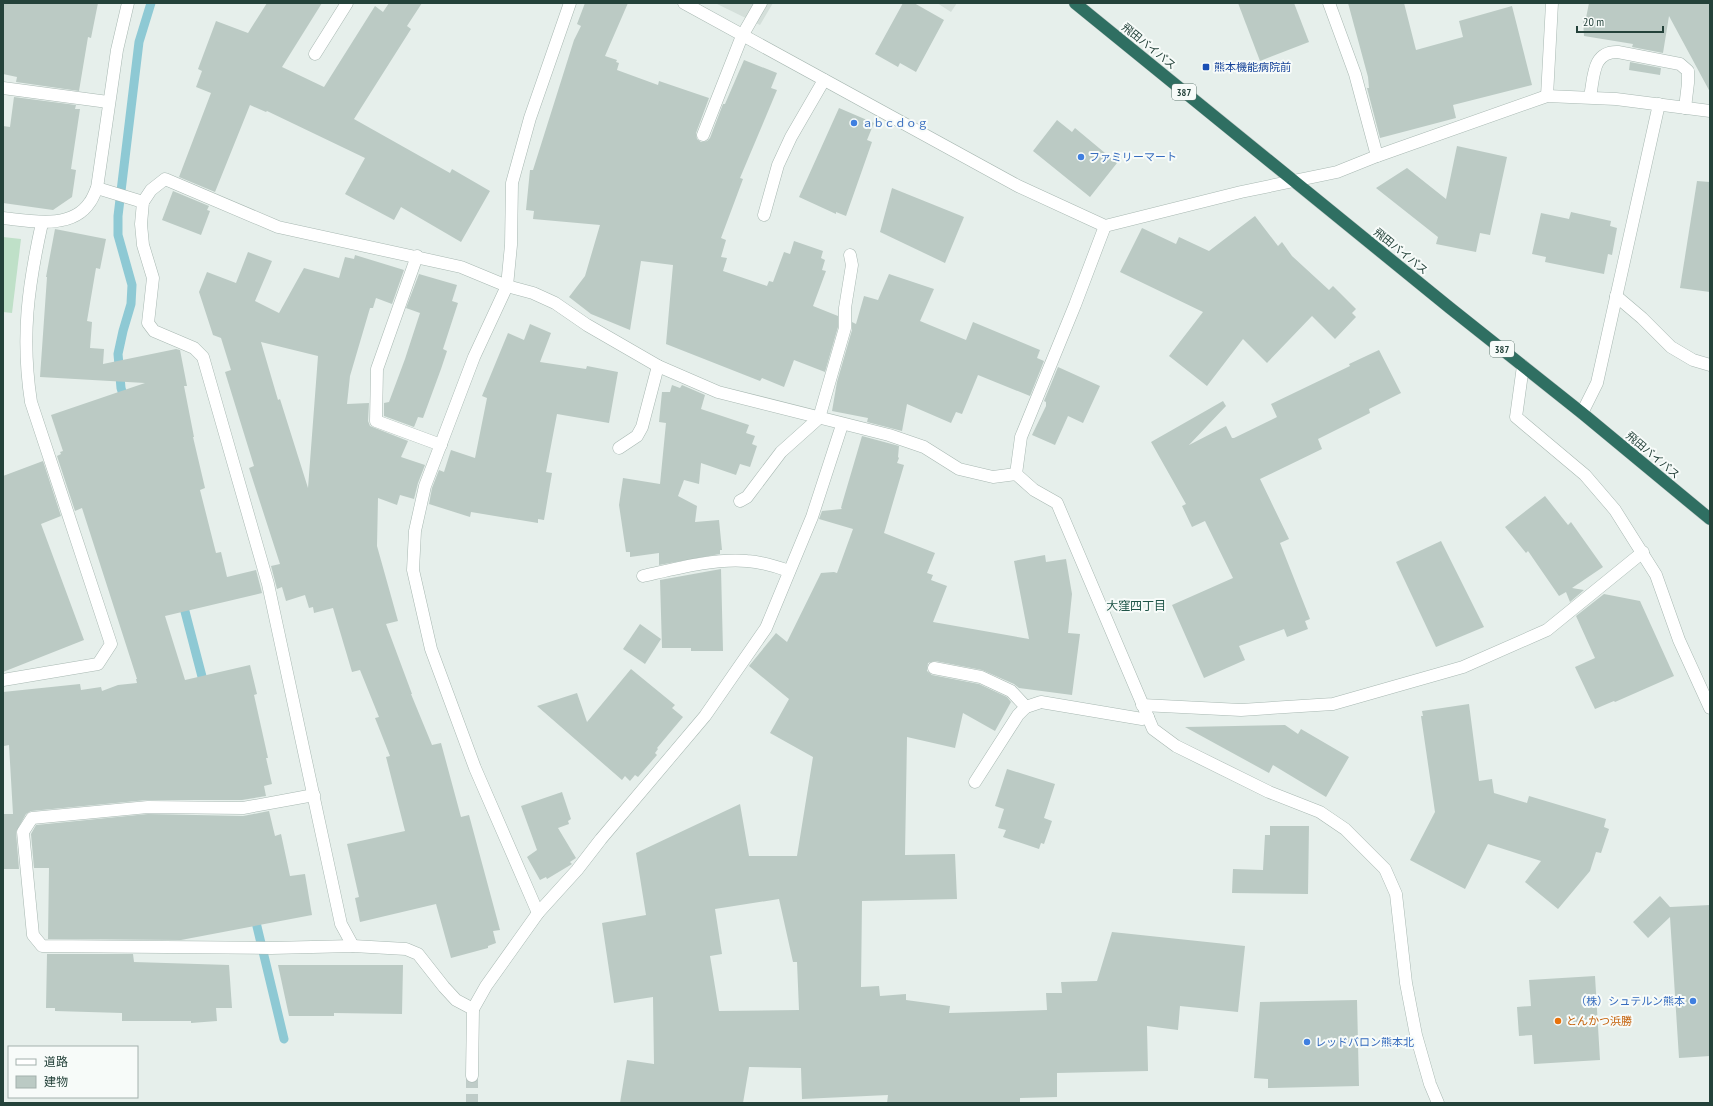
<svg xmlns="http://www.w3.org/2000/svg" width="1713" height="1106" viewBox="0 0 1713 1106" font-family="'PT Sans Narrow','Noto Sans JP',sans-serif">
<rect width="100%" height="100%" fill="#e6efeb"/>
<g fill="#d4dfda">
<path d="M715,3h58l-13,22z"/>
<path d="M937,3h20l-6,9z"/>
</g>
<path fill="#bfe0c8" d="M3,237l18,2 -9,74 -9,-1z"/>
<g fill="none" stroke-linecap="round" stroke-linejoin="round">
<g stroke="#8ec9d4" stroke-width="9">
<path d="M125,401l-4,-13 -3,-34 5,-23 8,-27 1,-19 -14,-50v-19l21,-174 12,-39"/>
<path d="M182,600l23,88"/>
<path d="M254,914l30,125"/>
</g>
</g>
<g fill="#bbcac4" fill-rule="evenodd">
<path d="M3,3h95l-7,35 -3,-1 -9,54 -63,-9 1,-5 -14,-3z"/>
<path d="M267,3h55l-40,64 42,20 51,-81 8,6 6,-9h33l-15,23 4,3 -57,90 96,54 2,-4 38,22 -29,51 -60,-35 -7,13 -49,-26 20,-36 -98,-47 -1,1 -16,-7 -35,87 -36,-15 32,-84 -15,-6 6,-16 -4,-2 18,-48 32,12z"/>
<path d="M585,3h43l-23,53 12,4 -1,2 3,1 -2,7 41,15 1,-4 50,17 -13,35 1,6 4,3 6,-1 3,-3 13,-34h2l19,-44 33,13 -6,15 6,2 -37,88 3,1 -22,59 5,2 -5,17 6,1 -4,13 44,15 2,-5 4,1 11,-30 6,2 4,-13 29,10 -2,7 4,2 -3,10 4,1 -13,35 25,10v11l-13,45 -31,-12 -10,27 -22,-9 -2,3 -94,-37 7,-79 -32,-4 -11,69 -39,-16 -22,-17 16,-21 15,-51 -67,-6 1,-8 -8,-1 4,-40h3l41,-130 7,-14 -4,-2z"/>
<path d="M903,3h11l30,17 -28,52 -16,-9 -2,4 -23,-13z"/>
<path d="M1238,3h56l15,39 -49,19z"/>
<path d="M1348,3h56l12,47 47,-13 -4,-16 53,-15 20,79 -79,20 3,13 -76,20 -13,-50h2l-1,-11z"/>
<path d="M1589,3h121v89l-41,-76 -6,37 -31,-6 1,-3 -49,-8 -1,-16 3,-2z"/>
<path d="M1630,62l31,6 -1,7 -31,-5z"/>
<path d="M14,97l62,8 -1,4h5l-9,60 5,1 -4,27 -19,13 -50,-7v-77l7,1z"/>
<path d="M839,108l35,15 -7,17 5,2 -26,74 -10,-4v2l-37,-17z"/>
<path d="M1057,120l15,12 3,-4 42,35 -27,34 -57,-46z"/>
<path d="M1457,146l50,11 -17,78 -10,-2 -4,19 -40,-8 2,-7 -62,-49 31,-20 39,31z"/>
<path d="M1697,181l13,1v110l-30,-4z"/>
<path d="M892,188l72,29 -19,46 -65,-31z"/>
<path d="M173,191l36,15 -2,4 3,1 -9,24 -39,-15z"/>
<path d="M1571,212l40,9 -1,5 7,2 -5,27 -4,-1 -4,20 -59,-12 1,-5 -14,-3 9,-41 28,6z"/>
<path d="M1255,216l23,30 4,-4 10,14 37,34 4,-4 23,23 -4,4 4,4 -21,22 -23,-23 -45,47 -24,-24 -36,47 -38,-30 34,-44 -83,-40 22,-44 34,16 3,-7 30,14z"/>
<path d="M55,229l51,10 -6,30 -4,-1 -9,53 5,1 -2,26 14,1 -1,15 73,-15 4,1 7,36h-3l10,51h-1l12,51 -5,2 16,63 5,-1 6,25 29,-7 6,23 -97,23 20,64 65,-15 7,29 -3,1 14,63h-2l6,26 -8,2 2,10 -24,4h-95l-116,11 -5,3 -10,18 3,37h-16v-55h10l-4,-69 -5,1 -1,-3v-51l77,-8 1,6 20,-3 1,4 16,-6 19,-2 -1,-4h1l-55,-171 -7,3 -18,-55 4,-2 -1,-2 3,-1 -12,-36 94,-32 -105,-6 7,-100h-1z"/>
<path d="M248,252l24,9 -17,40 24,12 25,-45 35,10 6,-21 9,2 1,-4 49,15 -12,34 -16,-6 -3,10h-3l-20,68 -3,28 22,-1 -1,18 2,5 38,15 -7,16 24,8 -7,18 -4,16 -14,-4 -3,10 -19,-7 -1,48 21,75 -12,3 26,70h-1l21,51 9,-2 20,74 8,-2 31,115 -7,1 3,12 -8,3v2l-37,10 -15,-54 -76,18 -5,-24 4,-1 -12,-53 58,-13 -19,-74 4,-1 -15,-38 4,-1 -19,-47 -8,2 -19,-64 -19,5 -1,-6 -4,1 -4,-13 -19,6 -4,-14 -5,2 -6,-23 9,-2 -31,-96 5,-2 -29,-94 6,-2 -10,-32 -8,-3 -14,-43 8,-20 29,11zM261,342l57,14 -10,132 -28,-89 -2,1z"/>
<path d="M419,274l38,11 -5,16 6,2 -15,46 4,2 -6,18 -18,49 -5,-1 -4,10 -30,-11v-13l5,-1 16,-43 15,-46 -14,-5z"/>
<path d="M889,274l45,15 -14,32 46,19 7,-18 67,28 -3,8 7,3 -14,35 -52,-21 -16,39 -6,-2 -5,11 -44,-19 -5,27 -35,-9 1,-4 -36,-7 5,-29 15,-52v-8l4,2 8,-28 14,4z"/>
<path d="M530,324l21,9 -11,29 46,7 1,-3 31,6 -9,51 -52,-9 -11,58 6,1 -8,47 -6,-1v4l-67,-11 -1,5 -41,-13 3,-16 7,-18 5,2 7,-22 24,8 12,-60 -5,-2 26,-63 16,7z"/>
<path d="M1379,350l22,43 -32,16 1,4 -52,26 4,10 -62,30 29,60 -9,4 30,76 -5,2 3,8 -21,8 -3,-8 -45,17 6,14 -41,18 -32,-73 61,-27 -28,-57 -13,6 -10,-21 4,-2 -35,-62 72,-41 3,5 -37,39 37,-19 6,12h2l43,-21 -6,-13 79,-38 -1,-2z"/>
<path d="M1058,367l42,19 -17,37 -15,-7 -13,29 -23,-10 14,-29v-4l-2,-1z"/>
<path d="M672,385l8,3 2,-3 23,10 -4,14 48,16 -3,8 9,3 -3,8 5,2 -7,21 -10,-3 -4,11 -35,-12 -2,21 -15,-4 -6,16 19,10 -2,16 24,-2 3,30h-2v4l-61,11v-12l-29,4v-5h-4l-7,-47 4,-27 37,6 6,-61 -7,-1 3,-30h8z"/>
<path d="M862,436l37,10 -1,11 1,1 -2,5 7,2 -20,68 51,20 -8,20 6,2 -2,5 16,6 -14,36 96,17 -15,-78 31,-6 1,7 20,-3 6,35 -4,39 12,1 -8,61 -53,-7 -5,-4 -32,-14 -47,-9 -7,2 -1,8 5,4 47,9 28,13 4,5 -16,29 -32,-18 -8,35 -48,-11 -2,118 50,-1 2,45 -95,2 -1,86 18,-1 1,10 26,-2v6l44,6 -1,7 98,-3 -1,-17h16l-1,-11 36,-1 15,-49 133,14 -7,66 -58,-6 -2,24 -31,-4 1,45 -91,2v24l-37,1v5h-133l1,-8 -86,4 -1,-31 -52,-1 -6,36h-123l7,-43 27,4 -1,-67 -39,6 -12,-80 44,-8 -10,-62 104,-49 9,52h48l16,-99 -43,-24 19,-34 -40,-33 27,-33 11,9 34,-69 13,-1 3,1 16,-44 -34,-10 3,-8 20,-2 -1,-1 1,-4zM779,899l14,63h4l2,48 -80,1 -9,-55 12,-2 -7,-45z"/>
<path d="M43,461l18,55 -20,8 43,116 -81,32v-196z"/>
<path d="M1545,496l23,29 3,-3 32,45 -31,21 12,2 -14,12 -4,-10 -7,4 -31,-45 -2,2 -21,-26z"/>
<path d="M1441,541l43,86 -48,20 -40,-85z"/>
<path d="M721,569l2,82h-32v-3h-29l-2,-68z"/>
<path d="M1604,594l36,7 34,75 -59,26 -1,-1 -19,8 -20,-42 20,-9 -19,-42z"/>
<path d="M640,624l21,15 -16,25 -22,-15z"/>
<path d="M631,669l44,36 -3,3 11,9 -26,31 1,1 -3,4 2,2 -19,22 -3,-2 -5,6 -5,-5 -3,4 -85,-74 40,-13 10,29z"/>
<path d="M1469,704l10,77 13,-2 2,14 33,10 2,-7 77,23 -2,8 5,2 -8,24 -5,-1 -6,19 -32,38 -33,-27 16,-21 -53,-17 -23,45 -55,-29 25,-48 -14,-96h2l-1,-5z"/>
<path d="M1285,725l13,9 3,-5 48,28 -23,40 -53,-32 -4,8 -84,-46z"/>
<path d="M1007,769l48,15 -11,34 8,3 -8,23 -3,-1 -2,6 -36,-12 3,-7 -8,-2 6,-19 -9,-3z"/>
<path d="M562,792l9,27 -3,2 1,3 -11,4 18,30 -6,4 2,2 -25,15 -1,-2 -6,3 -13,-23 10,-7 -16,-44z"/>
<path d="M269,811l6,25 6,-2 9,42 15,-2 7,41 -131,25 -133,-1 1,-71h-15l-3,-34 5,-9 112,-11 95,2z"/>
<path d="M1270,826h39l-1,68 -76,-1 1,-24 30,1 2,-35h5z"/>
<path d="M1660,896l10,11 40,-2v151l-31,2 -9,-141 -22,21 -15,-16z"/>
<path d="M47,954h86l1,8 95,3 3,43h-16l1,13 -26,2v-2h-69v-8l-67,-2v-3h-9z"/>
<path d="M278,965h125l-1,49 -68,-1v3h-45z"/>
<path d="M1595,976l5,84 -66,4 -2,-29 -13,1 -2,-29 14,-1 -2,-26z"/>
<path d="M1357,1000l2,86 -91,2v-9l-14,-1 6,-76z"/>
</g>
<g fill="none" stroke-linecap="round" stroke-linejoin="round">
<path stroke="#bfccc8" stroke-width="12" stroke-dasharray="12 6" stroke-linecap="butt" d="M472,1076v27"/>
<defs>
<g id="lane">
<path d="M315,54l32,-51"/>
<path d="M1590,97c4,-20 2,-46 28,-45l62,12 8,7v12l-3,25"/>
<path d="M703,135l39,-99 19,-33"/>
<path d="M764,215l14,-50 13,-28 33,-57"/>
<path d="M417,256l-40,113 -1,52 65,24"/>
<path d="M1616,296l26,22 29,29 22,13 17,5"/>
<path d="M1582,413l15,-30 62,-279"/>
<path d="M619,448l18,-12 5,-9 16,-61"/>
<path d="M740,501l7,-4 34,-45 38,-34 26,-90v-20l7,-43 -2,-10"/>
<path d="M643,576c31,-7 72,-18 104,-15 15,1 28,5 42,10"/>
<path d="M934,668l47,9 30,14 15,16"/>
<path d="M975,782l43,-67 8,-8 15,-5 101,17 6,-2"/>
</g>
<g id="street">
<path d="M684,3l334,183 87,40 136,-34 96,-20 40,-16 170,-60 69,3 94,12"/>
<path d="M1329,3l26,71 22,82"/>
<path d="M3,88l105,14"/>
<path d="M1547,96l5,-93"/>
<path d="M97,188l46,14"/>
<path d="M3,218c28,3 69,12 87,-16 3,-4 5,-10 7,-14l20,-138 11,-47"/>
<path d="M1523,366l-7,51 69,58 30,35 41,65 23,65 31,68"/>
<path d="M1016,474l5,-37 54,-132 30,-79"/>
<path d="M3,680l95,-16 13,-20 -80,-242c-10,-65 -3,-116 11,-179"/>
<path d="M1142,705l99,5 92,-6 130,-37 84,-37 96,-78"/>
<path d="M314,795l-71,13 -95,-1 -116,11 -9,14 10,103 9,11 229,2 82,-2 53,3 12,5 26,33 12,13 17,9 -1,67"/>
<path d="M538,913l-63,-145 -44,-119 -18,-79 2,-39 10,-45 49,-129 33,-71 4,-41 1,-62 18,-65 40,-115"/>
<path d="M353,946l-12,-22 -73,-340 -65,-227 -9,-9 -40,-17 -6,-8 5,-45 -10,-33 -2,-21 2,-22 8,-12 14,-11 113,48 183,40 46,19 26,7 22,10 32,22 71,41 60,26 171,43 35,12 35,22 34,8 23,-3 18,16 23,13 96,226 23,17 93,46 51,20 25,17 40,40 11,25 10,89 10,52 14,49 8,19"/>
<path d="M473,1009l13,-23 52,-73 39,-43 24,-31 104,-123 61,-88 46,-111 30,-92"/>
</g>
<path id="highway" d="M1075,3l375,305 132,105 128,106"/>
</defs>
<use href="#lane" stroke="#a8b8b2" stroke-width="13"/>
<use href="#street" stroke="#a8b8b2" stroke-width="13"/>
<use href="#highway" stroke="#c2cac8" stroke-width="13"/>
<use href="#lane" stroke="#fff" stroke-width="12"/>
<use href="#street" stroke="#fff" stroke-width="12"/>
<use href="#highway" stroke="#2f6f62" stroke-width="12"/>
</g>
<rect fill="#1a4fb4" stroke="#f7fbf9" stroke-width="1.5" x="1202" y="63" width="8" height="8" rx="2"/>
<g fill="#3f7fe0" stroke="#f7fbf9" stroke-width="1.5">
<circle cx="854" cy="123" r="4"/>
<circle cx="1081" cy="157" r="4"/>
<circle cx="1693" cy="1001" r="4"/>
<circle cx="1307" cy="1042" r="4"/>
</g>
<circle fill="#e8710a" stroke="#f7fbf9" stroke-width="1.5" cx="1558" cy="1021" r="4"/>
<g text-anchor="middle" dominant-baseline="central" stroke-width="4" stroke-linejoin="round" paint-order="stroke">
<g fill="#f7fbf9" stroke="#637a73" stroke-width="1">
<rect x="1172" y="84" width="24" height="16" rx="3"/>
<rect x="1490" y="341" width="24" height="16" rx="3"/>
</g>
<g font-size="10" font-weight="bold" fill="#24423a">
<text x="1184" y="92">387</text>
<text x="1502" y="349">387</text>
</g>
<g font-size="11" fill="#24423a" stroke="#f7fbf9">
<text transform="translate(1149 46) rotate(39)">飛田バイパス</text>
<text transform="translate(1401 251) rotate(39)">飛田バイパス</text>
<text transform="translate(1653 455) rotate(40)">飛田バイパス</text>
</g>
<g font-size="11" fill="#164399" stroke="#f7fbf9" text-anchor="start">
<text x="1214" y="67">熊本機能病院前</text>
</g>
<g font-size="11" fill="#366cbe" stroke="#f7fbf9" text-anchor="start">
<text x="862" y="123">ａｂｃｄｏｇ</text>
<text x="1089" y="157">ファミリーマート</text>
<text x="1685" y="1001" text-anchor="end">（株）シュテルン熊本</text>
<text x="1315" y="1042">レッドバロン熊本北</text>
</g>
<g font-size="11" fill="#c56008" stroke="#f7fbf9" text-anchor="start">
<text x="1566" y="1021">とんかつ浜勝</text>
</g>
<g font-size="12" fill="#1f5548" stroke="#f7fbf9">
<text x="1136" y="605">大窪四丁目</text>
</g>
</g>
<rect width="1713" height="1106" fill="none" stroke="#24423a" stroke-width="8"/>
<rect x="8" y="1046" width="130" height="52" fill="#f7fbf9" stroke="#a3b1ad"/>
<rect x="16" y="1059" width="20" height="6" fill="#ffffff" stroke="#a3b1ad"/>
<text x="44" y="1066" font-size="12" fill="#24423a">道路</text>
<rect x="16" y="1076" width="20" height="12" fill="#bbcac4" stroke="#a3b1ad"/>
<text x="44" y="1086" font-size="12" fill="#24423a">建物</text>
<path d="M1577 26v6h86v-6" fill="none" stroke="#24423a" stroke-width="2"/>
<text x="1583" y="26" font-size="12" fill="#24423a" stroke="#f7fbf9" stroke-width="3" paint-order="stroke">20 m</text>
</svg>
